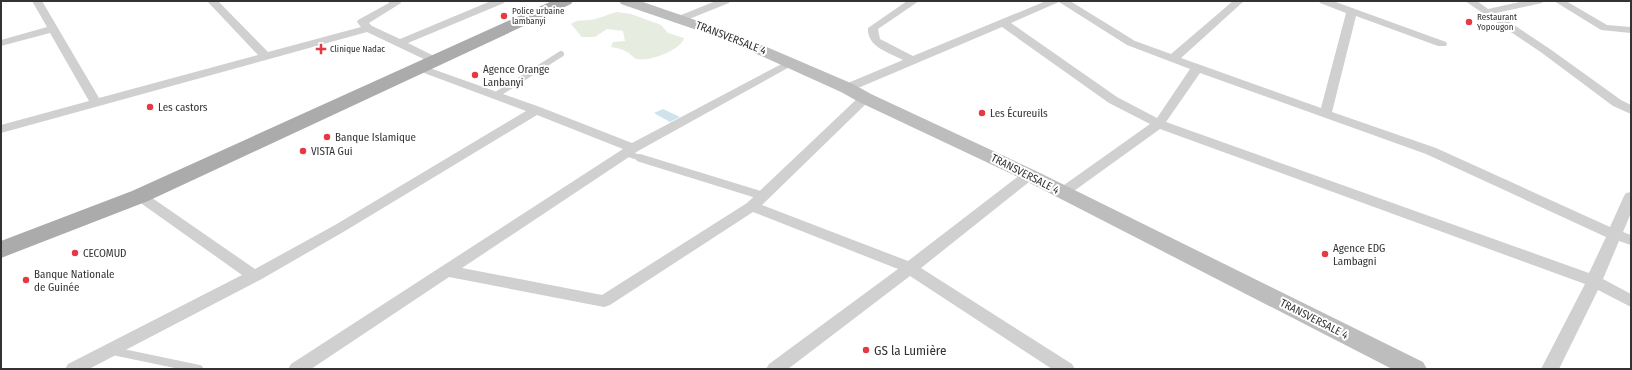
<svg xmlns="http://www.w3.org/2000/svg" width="1632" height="370" viewBox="0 0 1632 370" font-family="'Fira Sans Condensed',sans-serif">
<rect width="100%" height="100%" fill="#fff"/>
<path fill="#e6ecdf" d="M617,12l14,2 30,11 7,8 16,5c-3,12 -35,24 -47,21 -4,-1 -7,-6 -10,-7 -5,-3 -11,-4 -16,-5l2,-5 12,-1 -2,-10 -16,-2 -12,8h-13l-11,-13c6,-5 12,-3 19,-4 10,-1 17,-6 27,-8z"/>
<path fill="#cfe2ee" d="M663,109l17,8 -10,5 -16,-9z"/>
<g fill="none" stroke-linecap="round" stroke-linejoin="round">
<g stroke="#d0d0d0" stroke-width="6">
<path d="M496,95l65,-41"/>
<path d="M625,153l19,6"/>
</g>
<g stroke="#d0d0d0" stroke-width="8">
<path d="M640,158l123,38"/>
<path d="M113,351l86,18"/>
</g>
<g fill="#d0d0d0" fill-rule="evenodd">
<path d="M32,1h10l57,97 159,-43 -51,-54h11l50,51 93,-25 -4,-5 1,-2 31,-17 -1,-2h12l1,2 -32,20 3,3 28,13 91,-38h14l-1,2 -96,40 32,16 2,2 -2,2h-8l-65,-31 -366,101v-8l88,-24 -39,-68 -49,13v-6l46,-13z"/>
<path d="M716,1h14l-1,2 -45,18h-8l-1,-2 1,-2z"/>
<path d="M907,1h12l-41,28 2,10 33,17 133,-55h24l65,40 36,13 62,-53h11l-63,57 140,50 25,-95 -26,-10 -1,-2h14l113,41 1,2 -1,2h-8l-82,-30 -24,96 104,36 174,79 14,-31 2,-3 5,-1v21l-8,19 8,3v10l-12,-4 -16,38 28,15v13l-33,-17 -39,79h-18l44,-85 -425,-155 -93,67 -5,1 -5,-1 -2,-3 2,-3 93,-66 -41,-21 -107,-76 -151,64h-8l-2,-3 2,-3 60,-25c-15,-8 -36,-13 -35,-32zM1059,2l68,43 63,24 -33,49 -40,-21 -106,-74zM1200,73l226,81 180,83 -17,36 -423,-151z"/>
<path d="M1465,1h12l11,8 36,-8h19l-1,2 -46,10 54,36 71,51 10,5v9l-18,-8 -71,-53z"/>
<path d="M1554,1h12l41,24 24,2v6l-30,-3z"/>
<path d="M791,59l4,1 2,2 -2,2 -157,87 -176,117 140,27 145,-92 114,-108h8l2,3 -2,3 -107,104 146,56 116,-89 5,-1 5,1 2,3 -2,3 -113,90 151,96 3,5h-23l-142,-93 -122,93h-22l3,-5 129,-95 -145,-57 -143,93 -6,2 -155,-30 -138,92h-23l3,-5 332,-215 -86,-34 -192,116 -85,49 -171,89h-24l3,-5 174,-89 -107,-76 -2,-3 2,-3 5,-1 5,1 110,76 80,-44 191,-114 -110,-41 -2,-2 2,-2h8l116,41 92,36z"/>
</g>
<path fill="#bdbdbd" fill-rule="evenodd" d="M619,1h21l96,33 117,50 18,10 165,77 387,191 4,7h-35l-370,-190 -163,-77 -18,-10 -115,-52 -105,-36z"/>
<path fill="#ababab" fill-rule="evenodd" d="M552,1h21l-2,3 -423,197 -147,57v-17l131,-50z"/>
</g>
<g fill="#e63946" stroke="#fff" stroke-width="1.5">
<circle cx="504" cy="16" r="4"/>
<circle cx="1469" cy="22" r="4"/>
<path d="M319 43h4v4h4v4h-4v4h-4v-4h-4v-4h4z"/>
<circle cx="475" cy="75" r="4"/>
<circle cx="150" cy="107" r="4"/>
<circle cx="982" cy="113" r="4"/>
<circle cx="327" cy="137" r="4"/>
<circle cx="303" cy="151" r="4"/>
<circle cx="75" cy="253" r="4"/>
<circle cx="1325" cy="254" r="4"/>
<circle cx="26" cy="280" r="4"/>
<circle cx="866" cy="350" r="4"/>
</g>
<g text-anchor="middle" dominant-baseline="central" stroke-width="4" stroke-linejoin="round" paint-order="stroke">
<g font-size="9" fill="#333" stroke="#fff" text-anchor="start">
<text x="512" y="11">Police urbaine<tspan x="512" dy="10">lambanyi</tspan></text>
<text x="1477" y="17">Restaurant<tspan x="1477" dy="10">Yopougon</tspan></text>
<text x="330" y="49">Clinique Nadac</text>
</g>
<g font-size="11" fill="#333" stroke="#fff">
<text transform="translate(731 38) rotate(21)">TRANSVERSALE 4</text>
<text transform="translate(1025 174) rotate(27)">TRANSVERSALE 4</text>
<text transform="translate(1314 319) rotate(27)">TRANSVERSALE 4</text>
</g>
<g font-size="11" fill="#333" stroke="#fff" text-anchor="start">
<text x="483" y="69">Agence Orange<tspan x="483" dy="13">Lanbanyi</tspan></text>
<text x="158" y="107">Les castors</text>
<text x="990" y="113">Les Écureuils</text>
<text x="335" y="137">Banque Islamique</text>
<text x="311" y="151">VISTA Gui</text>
<text x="1333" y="248">Agence EDG<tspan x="1333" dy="13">Lambagni</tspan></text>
<text x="83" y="253">CECOMUD</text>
<text x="34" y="274">Banque Nationale<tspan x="34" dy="13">de Guinée</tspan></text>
</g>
<g font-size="13" fill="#333" stroke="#fff" text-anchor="start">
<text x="874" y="350">GS la Lumière</text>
</g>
</g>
<rect width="1632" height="370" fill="none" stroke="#333333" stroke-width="4"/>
</svg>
